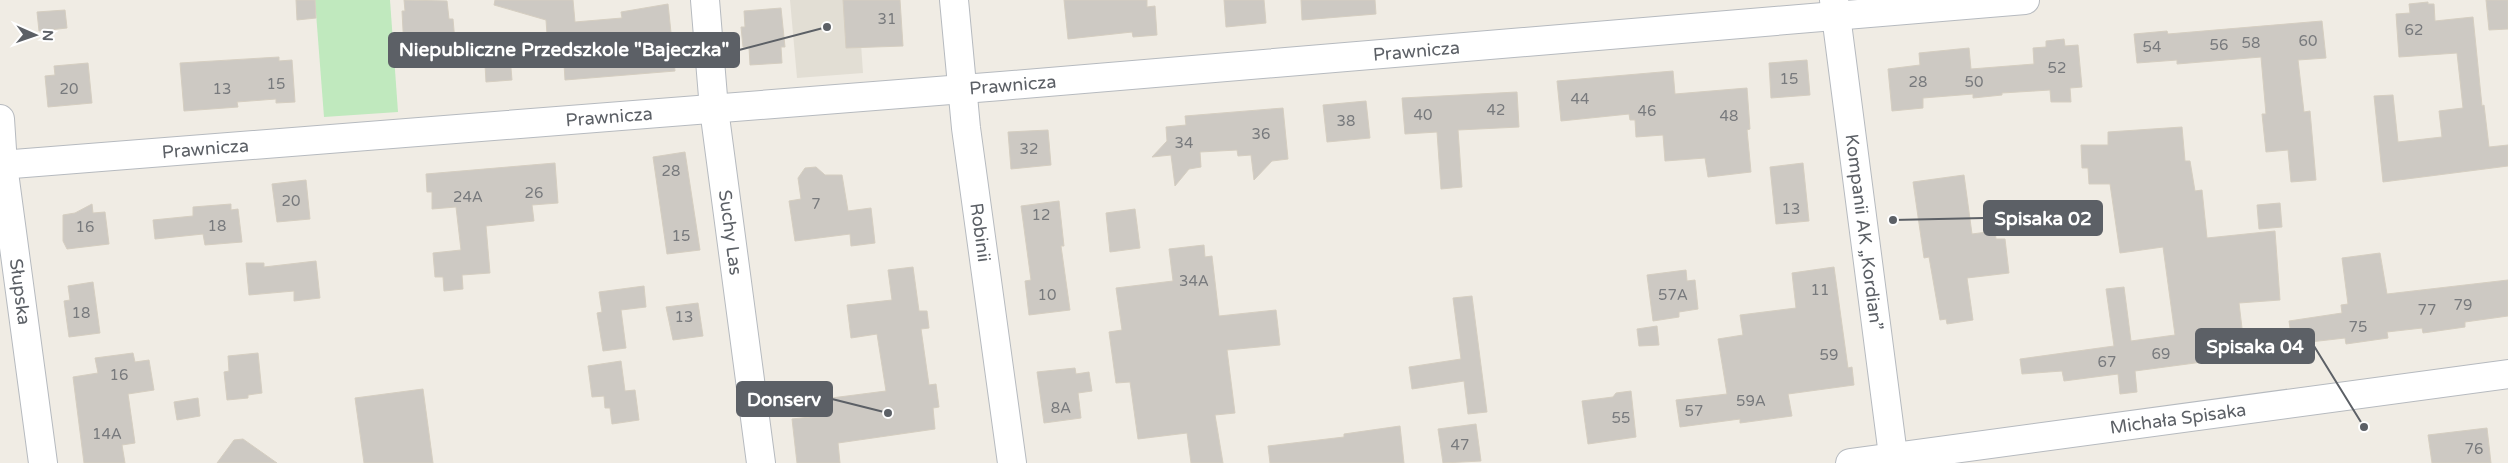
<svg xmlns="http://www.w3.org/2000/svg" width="2508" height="463" viewBox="0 0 2508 463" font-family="'Varela Round',sans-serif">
<rect width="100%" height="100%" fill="#f0ece4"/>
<path fill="#e2ded4" d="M790,0h68l5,73 -66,5z"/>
<path fill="#c0e9be" d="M315,0h75l8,112 -74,5z"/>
<g fill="#cdc9c3" stroke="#d5cec1">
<path d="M296,0h19l1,18 -19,2z"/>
<path d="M404,0l43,1 2,18h4l3,34 -38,3 -1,-8 -13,1 -2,-38h3z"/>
<path d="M495,0h78l2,22 47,-4 -1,-6 47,-8 7,67 -110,9 -2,-32h-15l-2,-28 -52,-15z"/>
<path d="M843,0h57l3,46 -57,2z"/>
<path d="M1064,0h83v7l8,-1 2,29 -24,2 -1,-5 -64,7z"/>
<path d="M1224,0h40l2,23 -40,4z"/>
<path d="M1301,0h74l1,14 -74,6z"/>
<path d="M2486,0h22v29l-19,1z"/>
<path d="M2428,2v2h6l1,17 38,-4 9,89 2,-1 5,42 19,-2v21l-125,16 -9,-86 19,-1 5,47 44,-5 -3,-26 24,-3 -6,-55 -58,4 -3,-43 14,-1 -1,-9z"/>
<path d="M781,8l4,39h-4l1,16 -32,2 -1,-18h-6l-2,-20h4l-1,-16z"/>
<path d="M65,10l2,18 -28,3 -2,-19z"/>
<path d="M2322,21l4,37 -28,2 6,52 6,-1 6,69 -25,2 -3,-32 -22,2 -4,-38h4l-5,-57 -84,7v-4l-40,3 -3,-29 33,-3 1,3z"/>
<path d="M2064,39l1,7 13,-1 4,42 -12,1 1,14h-20l-1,-12 -48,3v2l-29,3v-4l-50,4v10l-31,3 -4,-42 32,-4 -1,-12 50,-5 2,21 63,-5 -1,-16 13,-1v-6z"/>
<path d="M509,45l3,35 -26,2 -2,-35z"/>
<path d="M279,57v4l13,-1 3,42 -19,1v-4l-39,3 1,5 -54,4 -4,-48z"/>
<path d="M1807,60l3,35 -39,3 -2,-35z"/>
<path d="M88,63l4,40 -44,4 -3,-31 10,-1 -1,-9z"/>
<path d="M1673,71l2,23 72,-6 3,41 -3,1 4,42 -43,5 -3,-19 -40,3 -2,-26 -27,2 -1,-17h-5l-1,-6 -68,7 -4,-40z"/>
<path d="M1517,92l2,35 -61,3 4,57 -21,2 -4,-57 -32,2 -3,-36z"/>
<path d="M1366,101l4,37 -43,4 -4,-37z"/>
<path d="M1283,108l5,51 -16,2 -18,19 -3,-25 -13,1 -1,-6 -37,2 1,15 -12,2 -14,17 -4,-31 -19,2 15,-16 -1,-14 20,-2 -1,-9z"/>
<path d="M2182,127l3,34h5l5,30 7,-1 5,48 68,-7 5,69 -41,3 5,42 -36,4 2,12 -75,10 2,21 -17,2 -2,-20 -54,7 -2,-10 -40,3 -2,-15 94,-13 -8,-57 18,-2 7,54 44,-6 -12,-88 -43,6 -10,-69h-21l-1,-16h-6l-1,-23h27v-13z"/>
<path d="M1048,130l3,35 -40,4 -3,-37z"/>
<path d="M685,152l15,98 -33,4 -14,-97z"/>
<path d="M555,163l3,40 -26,2 2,16 -48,5 4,47 -28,2 1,14 -19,2 -1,-14h-8l-2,-24 28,-3 -5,-43 -24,2v-17h-5l-1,-18z"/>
<path d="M1803,163l6,58 -33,3 -6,-57z"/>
<path d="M816,167l9,8h17l6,36 23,-3 4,35 -24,3 -1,-12 -55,7 -6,-40 12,-2 -3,-21 7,-10z"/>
<path d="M1964,175l8,59 23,-3 1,8h9l4,34 -42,5 6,42 -26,4 -1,-5 -6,1 -11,-63 -5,1 -11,-76z"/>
<path d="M306,180l4,39 -33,3 -5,-38z"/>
<path d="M1059,201l5,45h-3l9,64 -41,5 -4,-34 6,-1 -10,-74z"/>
<path d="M2280,203l2,24 -23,2 -2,-24z"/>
<path d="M92,204l1,9 12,-1 4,32 -42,5 -4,-8v-26l12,-2z"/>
<path d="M231,204v6l7,-1 4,33 -37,3 -2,-11 -48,5 -2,-19 40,-4v-9z"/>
<path d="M1135,209l5,39 -30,4 -4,-39z"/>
<path d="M1204,245l1,12 7,-1 7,60 57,-6 4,35 -53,5 8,63 -20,2 8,48h-32l-4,-30 -49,6 -8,-57 -14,1 -7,-51 13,-2 -6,-42 57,-7 -4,-32z"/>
<path d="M2380,253l7,41 121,-14v36l-43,6v5l-42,6 -1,-5 -35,4 1,6 -42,6 -1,-6 -35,4 2,13 -44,6 -4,-23 27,-3 -2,-14 53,-8 -1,-8 7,-1 -6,-46z"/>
<path d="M316,261l4,37 -26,3v-10l-45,4 -3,-32h18v4z"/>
<path d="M913,267l6,44h8l2,17 -8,1 8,56 7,-1 3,23 -6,1 2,21 -97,14 2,20h-43l-5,-44 18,-2 -2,-16 78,-10 -9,-57 -26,4 -4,-33 45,-5 -4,-30z"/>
<path d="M1834,267l14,101 4,-1 2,18 -66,9 4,22 -52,7v-4l-60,8 -4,-27 51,-6 -9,-55 25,-4 -3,-20 56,-7 -4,-35z"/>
<path d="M1686,270l1,11 8,-1 3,29 -19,3v5l-26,4 -6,-46z"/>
<path d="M93,282l7,51 -31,4 -5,-36 6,-1 -2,-14z"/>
<path d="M644,286l2,21 -25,3 5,38 -23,3 -6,-38 5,-1 -3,-20z"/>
<path d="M1472,296l15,116 -19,2 -4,-33 -52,8 -3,-22 52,-8 -8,-61z"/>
<path d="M698,303l5,33 -30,4 -7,-33z"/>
<path d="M1657,326l2,19 -20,1 -2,-17z"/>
<path d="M133,353l2,9 14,-2 5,30 -26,4 7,49 -13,2 3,18h-41l-11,-86 25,-4 -3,-15z"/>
<path d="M258,353l4,40 -14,2v3l-21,2 -3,-28 5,-1 -1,-15z"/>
<path d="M621,361l4,30 10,-1 4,30 -27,4 -2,-16h-5l-1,-12 -12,1 -4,-31z"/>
<path d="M1075,368l1,6 13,-2 3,19 -14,2 3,25 -37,5 -7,-51z"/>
<path d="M423,389l10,74h-69l-9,-65z"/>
<path d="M1631,391l5,46 -48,7 -6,-43 31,-4 3,-4z"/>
<path d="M198,398l2,18 -23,4 -3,-18z"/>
<path d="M1476,424l5,37 -38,2 -5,-34z"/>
<path d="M1400,426l4,37h-134l-2,-17 76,-9v-3z"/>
<path d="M2487,428l4,35h-59l-4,-28z"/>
<path d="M243,439l34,24h-60l17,-23z"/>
</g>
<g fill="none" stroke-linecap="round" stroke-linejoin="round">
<defs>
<g id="minor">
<path id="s1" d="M705,0l9,109 47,354"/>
<path id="s2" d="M954,0l12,128 46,335"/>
<path id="s3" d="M1834,0l60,463"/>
<path id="s4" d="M0,119l3,46 40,298"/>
<path id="s5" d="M0,165l1001,-79 1024,-86"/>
<path id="s6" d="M1850,463l658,-89"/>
</g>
</defs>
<use href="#minor" stroke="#b6babf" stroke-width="30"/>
<use href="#minor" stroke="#fff" stroke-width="28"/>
</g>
<g text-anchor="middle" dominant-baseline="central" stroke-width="4.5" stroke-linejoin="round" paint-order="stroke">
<g font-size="15" fill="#787a7d">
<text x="887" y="19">31</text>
<text x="2414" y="30">62</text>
<text x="2308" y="41">60</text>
<text x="2251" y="43">58</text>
<text x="2219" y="45">56</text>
<text x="2152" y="47">54</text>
<text x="2057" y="68">52</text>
<text x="1789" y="79">15</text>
<text x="1918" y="82">28</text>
<text x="1974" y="82">50</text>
<text x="276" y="84">15</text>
<text x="69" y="89">20</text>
<text x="222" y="89">13</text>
<text x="1580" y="99">44</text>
<text x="1496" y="110">42</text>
<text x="1647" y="111">46</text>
<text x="1423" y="115">40</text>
<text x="1729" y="116">48</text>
<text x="1346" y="121">38</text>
<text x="1261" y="134">36</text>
<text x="1184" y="143">34</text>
<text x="1029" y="149">32</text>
<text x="671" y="171">28</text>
<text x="534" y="193">26</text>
<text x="468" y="197">24A</text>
<text x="291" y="201">20</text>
<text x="816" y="204">7</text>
<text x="1791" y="209">13</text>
<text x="1041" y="215">12</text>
<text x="217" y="226">18</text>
<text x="85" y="227">16</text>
<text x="681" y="236">15</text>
<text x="1194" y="281">34A</text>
<text x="1820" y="290">11</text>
<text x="1047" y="295">10</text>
<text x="1673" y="295">57A</text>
<text x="2463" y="305">79</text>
<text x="2427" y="310">77</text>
<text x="81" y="313">18</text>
<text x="684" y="317">13</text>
<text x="2358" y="327">75</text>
<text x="2161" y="354">69</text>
<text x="1829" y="355">59</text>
<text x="2107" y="362">67</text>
<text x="119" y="375">16</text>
<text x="1751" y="401">59A</text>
<text x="1061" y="408">8A</text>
<text x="1694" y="411">57</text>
<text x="1621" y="418">55</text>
<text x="107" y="434">14A</text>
<text x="1460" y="445">47</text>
<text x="2474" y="449">76</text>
</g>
<g font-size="18" fill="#5c6066" stroke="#fff">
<text stroke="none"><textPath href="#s5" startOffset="1421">Prawnicza</textPath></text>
<text stroke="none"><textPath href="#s5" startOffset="1016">Prawnicza</textPath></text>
<text stroke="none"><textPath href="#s5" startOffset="611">Prawnicza</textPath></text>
<text stroke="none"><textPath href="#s5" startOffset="206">Prawnicza</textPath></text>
<text stroke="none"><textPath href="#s1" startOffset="234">Suchy Las</textPath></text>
<text stroke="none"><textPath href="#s2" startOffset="234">Robinii</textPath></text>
<text stroke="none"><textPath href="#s3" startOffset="234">Kompanii AK „Kordian”</textPath></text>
<text stroke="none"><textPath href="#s4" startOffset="174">Słupska</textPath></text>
<text stroke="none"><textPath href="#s6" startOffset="331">Michała Spisaka</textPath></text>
</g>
</g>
<path fill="none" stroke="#5c6066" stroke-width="2" d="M827 27L739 50M1893 220L1984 218M2364 427L2314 346M888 413L832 399"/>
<g fill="#5c6066" stroke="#fff" stroke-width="2">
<circle cx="827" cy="27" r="5"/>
<circle cx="1893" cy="220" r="5"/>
<circle cx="2364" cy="427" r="5"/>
<circle cx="888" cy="413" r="5"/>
</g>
<g fill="#5c6066" stroke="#5c6066" stroke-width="2">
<rect x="389" y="33" width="350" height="34" rx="5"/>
<rect x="1984" y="201" width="118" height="34" rx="5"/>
<rect x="2196" y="329" width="118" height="34" rx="5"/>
<rect x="737" y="382" width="95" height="34" rx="5"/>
</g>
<g font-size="19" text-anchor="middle" font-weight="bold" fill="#fff">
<text x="564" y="56">Niepubliczne Przedszkole "Bajeczka"</text>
<text x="2043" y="225">Spisaka 02</text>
<text x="2255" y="353">Spisaka 04</text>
<text x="784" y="406">Donserv</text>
</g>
<g transform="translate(35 35) rotate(92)" stroke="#ffffff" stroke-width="4" paint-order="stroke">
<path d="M0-4L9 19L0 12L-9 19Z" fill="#5c6066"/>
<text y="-8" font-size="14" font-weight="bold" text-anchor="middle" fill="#5c6066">N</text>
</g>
</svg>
